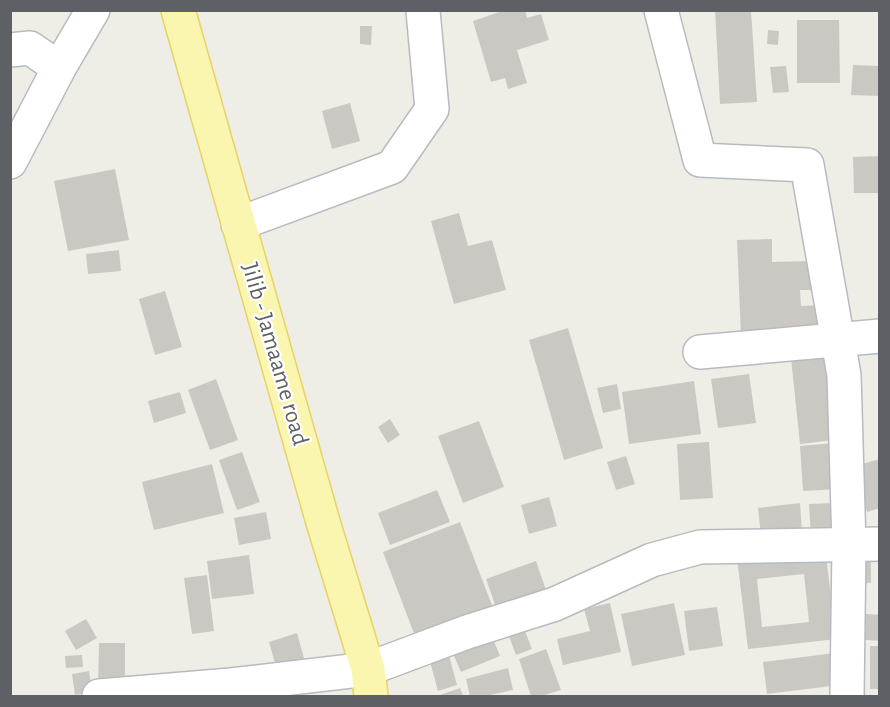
<svg xmlns="http://www.w3.org/2000/svg" width="890" height="707" viewBox="0 0 890 707" font-family="'Alegreya Sans',sans-serif">
<rect width="100%" height="100%" fill="#efeee6"/>
<g fill="#cac8c2" fill-rule="evenodd">
<path d="M505,10h20l2,8 14,-4 8,26 -32,10 10,33 -19,6 -3,-11 -14,4 -18,-61z"/>
<path d="M715,10h36l6,92 -37,2z"/>
<path d="M797,20h42l1,63h-43z"/>
<path d="M360,26h12l-1,19 -11,-1z"/>
<path d="M768,30l11,1 -1,14 -11,-1z"/>
<path d="M853,65l27,1v30l-29,-1z"/>
<path d="M786,66l3,26 -16,1 -3,-26z"/>
<path d="M350,103l10,38 -28,8 -10,-38z"/>
<path d="M880,156v37h-26l-1,-36z"/>
<path d="M115,169l14,71 -61,11 -14,-70z"/>
<path d="M459,213l9,33 24,-6 14,50 -52,14 -23,-83z"/>
<path d="M772,239v23l38,-1 1,29h-11l1,16 23,-1 1,28 -84,3 -4,-96z"/>
<path d="M119,250l2,21 -33,3 -2,-20z"/>
<path d="M165,291l17,56 -27,8 -16,-56z"/>
<path d="M568,328l35,120 -39,12 -35,-120z"/>
<path d="M825,355l8,85 -33,4 -9,-86z"/>
<path d="M749,374l7,49 -38,5 -7,-49z"/>
<path d="M216,379l22,61 -28,10 -22,-60z"/>
<path d="M694,381l7,53 -72,10 -7,-52z"/>
<path d="M617,384l4,25 -18,4 -6,-25z"/>
<path d="M180,392l6,21 -32,10 -6,-22z"/>
<path d="M390,419l10,16 -12,8 -10,-16z"/>
<path d="M479,421l25,66 -41,16 -25,-67z"/>
<path d="M709,442l4,56 -33,2 -3,-56z"/>
<path d="M835,443l4,46 -36,2 -3,-45z"/>
<path d="M242,452l18,50 -23,8 -18,-50z"/>
<path d="M626,456l9,28 -19,6 -9,-28z"/>
<path d="M880,459v49l-13,4 -12,-46z"/>
<path d="M212,464l12,49 -70,17 -12,-48z"/>
<path d="M437,490l13,32 -60,23 -12,-32z"/>
<path d="M549,497l8,29 -28,8 -8,-29z"/>
<path d="M800,503l2,29 -41,4 -3,-28z"/>
<path d="M833,503l2,32 -24,2 -2,-33z"/>
<path d="M266,512l5,27 -32,6 -5,-27z"/>
<path d="M460,522l35,91 -77,31 -35,-92z"/>
<path d="M825,547l11,92 -88,10 -11,-91zM804,574l5,48 -47,5 -5,-48z"/>
<path d="M249,555l5,39 -42,5 -5,-38z"/>
<path d="M536,561l11,32 -50,17 -11,-31z"/>
<path d="M855,561l16,1v21l-16,-1z"/>
<path d="M207,575l7,56 -22,3 -8,-56z"/>
<path d="M610,603l11,49 -58,13 -6,-26 33,-8 -6,-22z"/>
<path d="M674,603l11,52 -53,11 -11,-52z"/>
<path d="M717,607l6,39 -34,5 -5,-40z"/>
<path d="M856,613l24,2v26l-26,-2z"/>
<path d="M86,619l11,19 -21,12 -11,-19z"/>
<path d="M523,626l9,23 -16,6 -9,-24z"/>
<path d="M490,632l10,24 -39,16 -10,-23z"/>
<path d="M297,633l8,29 -28,8 -8,-28z"/>
<path d="M99,643h26v46h-27z"/>
<rect x="870" y="646" width="10" height="43"/>
<path d="M546,649l15,41 -20,6h-10l-12,-37z"/>
<path d="M448,652l9,33 -19,6 -9,-33z"/>
<path d="M835,653l4,32 -72,9 -4,-32z"/>
<path d="M82,655l1,12 -17,1 -1,-12z"/>
<path d="M508,668l5,22 -28,6h-15l-4,-17z"/>
<path d="M89,671l3,21 -17,3 -3,-21z"/>
<path d="M460,688l3,8h-26z"/>
</g>
<g fill="none" stroke-linecap="round" stroke-linejoin="round">
<defs>
<g id="minor">
<path d="M661,10l39,150 107,5 37,210 5,170 -2,151"/>
<path d="M10,50l20,-2 29,20"/>
<path d="M10,162l49,-94 34,-58"/>
<path d="M238,224l154,-57 40,-58 -9,-98"/>
<path d="M700,352l180,-16"/>
<path d="M99,696l132,-11 137,-16 99,-37 88,-28 97,-44 48,-13 180,-3"/>
</g>
<path id="major" d="M178,10l145,512 45,147 3,27"/>
</defs>
<use href="#minor" stroke="#b8babf" stroke-width="36"/>
<use href="#major" stroke="#ead264" stroke-width="36"/>
<use href="#minor" stroke="#fff" stroke-width="33"/>
<use href="#major" stroke="#faf6af" stroke-width="33"/>
</g>
<g text-anchor="middle" dominant-baseline="central" stroke-width="4.5" stroke-linejoin="round" paint-order="stroke">
<g font-size="24" fill="#5d6065" stroke="#fff">
<text transform="translate(275 354) rotate(74)">Jilib - Jamaame road</text>
</g>
</g>
<rect width="890" height="707" fill="none" stroke="#5d6065" stroke-width="24"/>
</svg>
